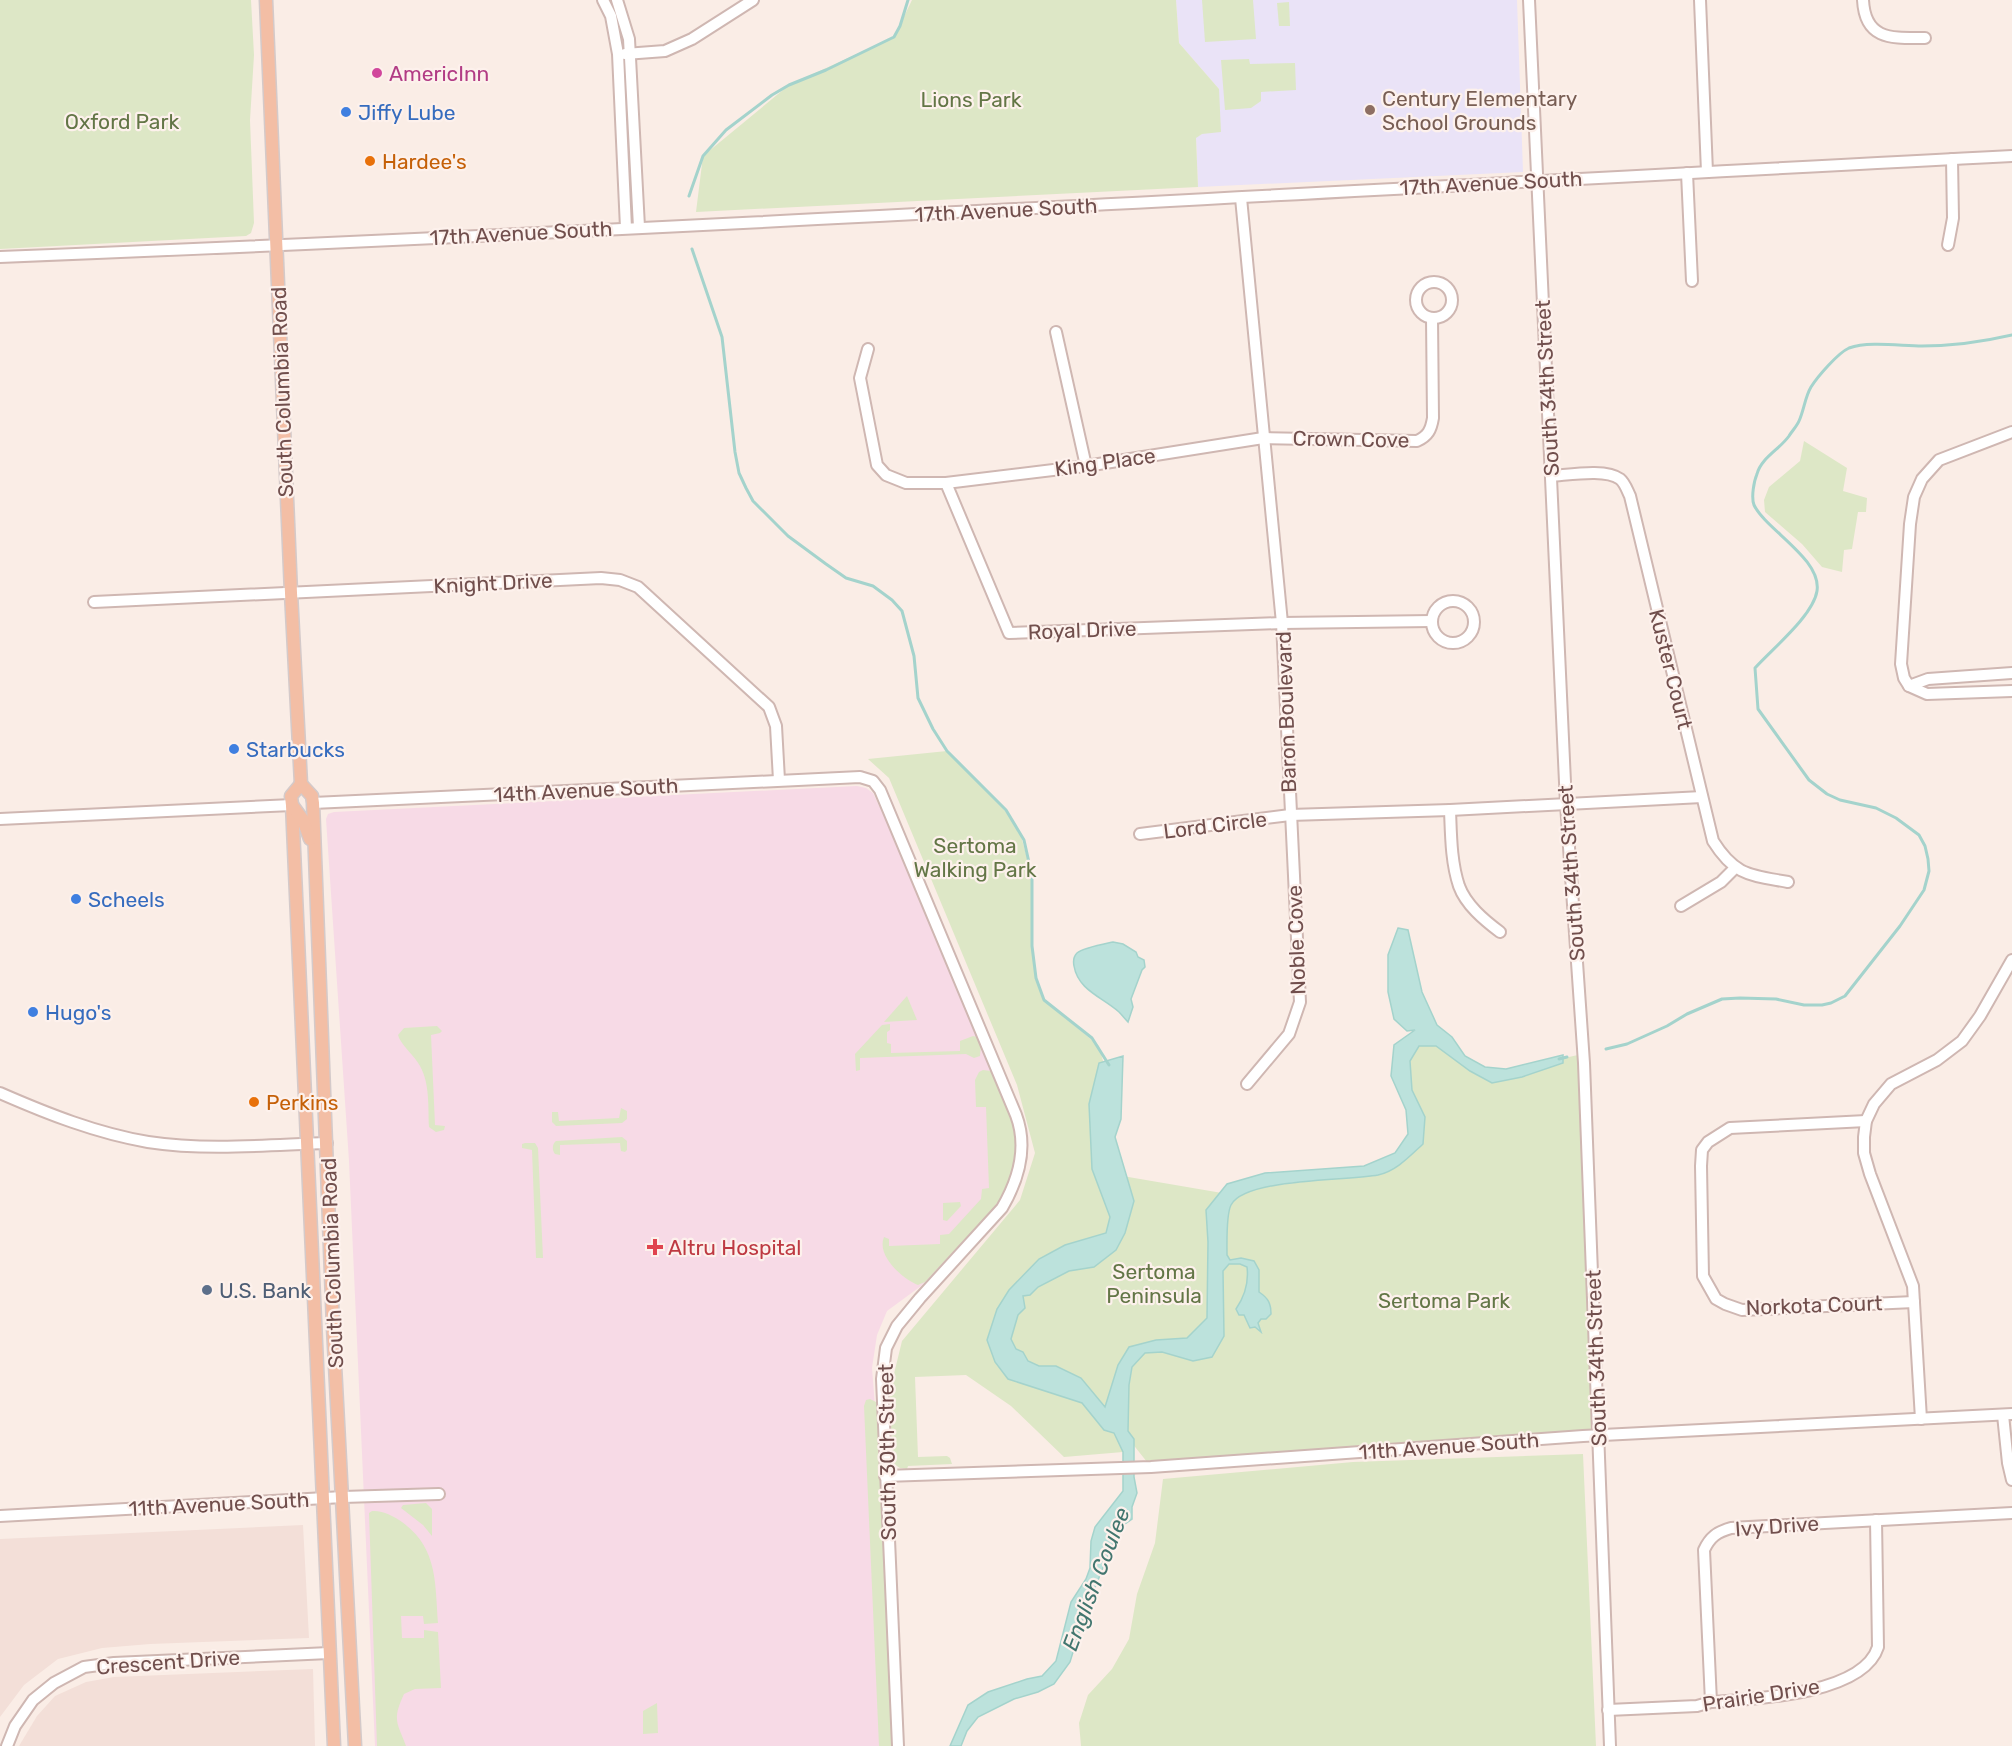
<svg xmlns="http://www.w3.org/2000/svg" width="2012" height="1746" viewBox="0 0 2012 1746" font-family="Rubik,sans-serif">
<rect width="100%" height="100%" fill="#faede6"/>
<g fill="#f3dfd8">
<path d="M303,1525l6,113 -159,6 -48,4 -44,11 -34,26 -24,32v-178z"/>
<path d="M313,1669l2,77h-296l18,-30 18,-20 31,-14 28,-5z"/>
</g>
<path fill="#eae3f7" d="M1176,0h341l6,172 -325,15 -2,-50 6,-3 17,-45 -40,-46z"/>
<path fill="#f7dae6" d="M857,786l9,2 7,5 20,42 113,269 10,32 -1,24 -24,51 -70,75 -34,25 -10,24 -5,33 30,378h-527l-26,-585 -23,-342 2,-5 6,-2z"/>
<g fill="#dde7c6">
<path d="M0,0h251l3,55 -4,65 4,103 -3,10 -5,3 -246,13z"/>
<path d="M912,0h264l3,43 40,46 2,43 -19,2 -6,4 2,49 -502,25 7,-56 86,-71 105,-48z"/>
<path d="M1202,0h51l3,39 -51,3z"/>
<path d="M1289,2l1,24h-11l-2,-23z"/>
<path d="M1249,59l1,5 45,-1 1,27 -35,2v9l-10,7 -26,2 -4,-50z"/>
<path d="M1804,441l43,27 -4,23 24,7 -1,14h-8l-6,37 -8,1 -2,22 -20,-5 -20,-23 -37,-32 -1,-12 5,-13 31,-26z"/>
<path d="M947,751l62,64 12,21 11,40v70l4,32 8,22 55,46 15,56 -9,71 117,20 7,-2 138,-17 47,-33 -15,-90 26,-19 44,33 31,7 78,-17 21,380 -448,32 -31,-39 3,24 -59,5 -53,-51 -45,-31 -51,2 3,80 29,-1 3,2 2,6 -44,2 -1,3 -7,-1 -9,-6 -4,-84h6l9,-37 118,-141 15,-47 -18,-68 -128,-307 -21,-19z"/>
<path d="M907,996l10,24 -33,2z"/>
<path d="M890,1024v6l-3,2v11l4,1v9l69,-2v-10l13,-5 4,1 4,9 -1,10 -6,2 -8,-4 -106,4v12l-4,1 -1,-17 27,-29z"/>
<path d="M437,1026l5,5 -2,2 -9,2 4,90 10,1 -1,4 -8,2 -7,-5c-1,-20 1,-43 -9,-61 -5,-10 -20,-22 -22,-31l6,-7z"/>
<path d="M983,1070l8,1 20,48 5,17 -1,24 -4,16 -7,18 -13,17 -66,71 -7,3c-15,-6 -42,-29 -34,-48l5,2v7l51,-2v-9l9,-1 32,-35 1,-10 7,-1 -3,-81h-10l-1,-27 4,-8z"/>
<path d="M621,1108l6,3v8l-5,4 -66,3 -4,-4v-10h6l1,9 60,-3z"/>
<path d="M622,1137l5,4v9l-2,2 -4,-1 -1,-8 -60,2v10l-5,-1c-3,-4 -3,-10 1,-13z"/>
<path d="M525,1143h10l3,5 5,110h-7l-4,-108 -10,-2v-4z"/>
<path d="M960,1202l1,4 -14,15 -4,-1v-17z"/>
<path d="M870,1399l6,3 2,7 16,337h-15l-15,-340 2,-6z"/>
<path d="M1583,1454l13,292h-515l-2,-23 9,-28 24,-26 17,-30 8,-45 18,-51 8,-64 190,-17z"/>
<path d="M426,1503l6,6v27l-9,-11 -22,-17 2,-3z"/>
<path d="M372,1511c10,-1 22,5 30,11 36,26 33,61 36,101l-14,1 -1,-8h-22l1,22h22v-8l14,2 3,56 -26,1 -11,5c-12,26 -7,28 2,52h-29l-8,-233z"/>
<path d="M657,1703l1,30 -15,1v-23z"/>
</g>
<g fill="#bce2dc" stroke="#a4d3cc" stroke-width="1.5">
<path d="M1398,928l10,2 14,62 15,33 15,12 13,19 20,11 21,2 57,-14v8l-41,14 -30,6 -22,-12 -34,-25h-17l-9,15 2,29 13,27 -2,27c-14,13 -27,27 -45,31 -31,6 -133,3 -147,30 -5,10 -4,38 -4,50l3,5 11,-2 13,3 5,9v22c9,6 12,11 12,22l-5,5h-5l-3,4 3,9 -6,-5 -5,1 -6,-13h-5l-3,-6c9,-13 13,-26 11,-42l-7,-3h-11l-6,7 1,65 -12,21 -19,4 -31,-9 -17,1 -13,14 -3,18 -1,46 6,8v38l3,16 -5,14v12l-13,9 -33,82 -16,52 -16,22 -16,8 -24,7 -36,18 -11,14 -6,15h-11l18,-41 20,-13 39,-13 15,-3 14,-15 15,-59 15,-23 4,-11 1,-27 4,-14 28,-36v-39l-9,-19 -10,-3 -22,-27 -74,-24 -13,-17 -8,-22 10,-31 12,-19 30,-31 26,-14 41,-12 4,-16 -18,-48 -3,-65 10,-41 24,-7 -2,63 -6,18 19,64 -9,32 -9,17 -22,17 -25,4 -31,16 -8,8 -7,1 2,12 -7,7 -7,24 5,10 7,3 5,9 11,5h17l25,12 24,29 13,-42 11,-18 27,-7 31,-2 20,-20 1,-76 -2,-32 21,-26 38,-11 99,-7 31,-13 13,-19 -2,-24 -15,-34 3,-31 21,-15 -8,1 -13,-12 -6,-27v-37z"/>
<path d="M1113,942l10,2 13,8 2,5 6,3 1,7 -3,3 -11,29 2,8 -5,15c-3,-3 -6,-7 -9,-10 -17,-15 -41,-22 -45,-46 -1,-5 -1,-9 3,-13 6,-5 27,-9 36,-11z"/>
</g>
<g fill="none" stroke-linecap="round" stroke-linejoin="round">
<g stroke="#a4d3cc" stroke-width="3">
<path d="M689,196l14,-40 23,-26 46,-35 17,-10 37,-15 68,-33 6,-11 8,-26"/>
<path d="M692,249l30,88 13,115 4,21 7,15 7,13 35,35 38,28 20,14 27,8 19,14 10,11 12,45 4,42 15,31 14,22 59,59 18,30 8,36v70l4,32 8,22 48,38 17,27"/>
<path d="M1606,1049l21,-5 40,-18 20,-12 35,-15 18,-1 36,1 28,6h18l9,-2 14,-7 55,-70 24,-36 5,-19 -1,-12 -3,-13 -6,-11 -23,-17 -20,-10 -36,-8 -13,-6 -18,-14 -51,-71 -3,-41c17,-19 58,-52 62,-77 5,-32 -51,-61 -63,-86 -3,-8 0,-24 3,-31 4,-16 23,-25 32,-38 3,-5 8,-10 10,-15 5,-11 6,-24 12,-34 7,-11 27,-34 38,-39 20,-7 52,-2 73,-2 31,0 60,-4 90,-11"/>
<path d="M1559,1059l8,-2"/>
</g>
<defs>
<g id="minor">
<path d="M603,0l8,16 7,38 8,174"/>
<path d="M617,0l12,39 10,188"/>
<path d="M1529,0l37,804 18,259 26,683"/>
<path d="M1700,0l7,172"/>
<path d="M1863,0c2,41 30,38 62,38"/>
<path d="M625,54l40,-3 27,-12 61,-39"/>
<path d="M1687,173l5,108"/>
<path d="M1241,198l41,425 18,379 -11,32 -42,50"/>
<path d="M1948,245l5,-27 -1,-59"/>
<path d="M0,257c671,-27 1341,-66 2012,-101"/>
<circle cx="1434" cy="300" r="18"/>
<path d="M1056,332l30,134"/>
<path d="M868,349l-8,29 17,87 9,10 20,8h40l140,-17 177,-28 154,3c11,-5 14,-11 16,-23l-1,-100"/>
<path d="M2012,432l-73,28 -17,19 -8,18 -4,27 -9,140 3,14 5,8 18,8 85,-3"/>
<path d="M1551,476c17,-1 55,-8 69,3 5,4 7,11 10,17l83,345c22,35 37,34 75,41"/>
<path d="M946,483l63,150 273,-10 150,-2"/>
<circle cx="1453" cy="622" r="21"/>
<path d="M94,602l507,-24 19,2 18,7 131,120 7,19 3,54"/>
<path d="M1909,686l19,-7 84,-6"/>
<path d="M313,803l547,-26 13,4 7,9 136,325c12,32 3,64 -14,93l-82,90 -23,28 -11,22 -4,31 16,367"/>
<path d="M1450,810c1,25 1,52 9,76 7,19 25,34 41,46"/>
<path d="M0,819l292,-14"/>
<path d="M1140,834l150,-19 160,-5 252,-13"/>
<path d="M1681,906l40,-24 14,-14"/>
<path d="M0,1093c48,21 96,40 148,49 59,9 120,3 179,1"/>
<path d="M1866,1121l-136,7 -22,14 -6,8 -1,16 2,110 13,23 9,5 17,6 172,-8"/>
<path d="M2003,1415l5,48 4,17"/>
<path d="M1921,1419l-8,-133 -43,-112 -6,-21v-16l2,-16 8,-17 17,-20 46,-24 25,-19 18,-25 32,-56"/>
<path d="M885,1476l266,-9 432,-31 429,-22"/>
<path d="M0,1516l343,-19 96,-3"/>
<path d="M1711,1702l-7,-152c6,-13 13,-18 27,-22l281,-15"/>
<path d="M1608,1710l89,-4 14,-4c42,-3 152,-7 167,-55l-2,-127"/>
<path d="M7,1746l8,-20 18,-26 21,-17 30,-16 30,-4 215,-10"/>
</g>
<g id="major">
<path d="M266,0l25,593 10,191 11,12 1,7 20,524 22,419"/>
<path d="M301,784l-10,12 1,9 42,941"/>
<path d="M292,805l11,15 7,19"/>
</g>
</defs>
<use href="#minor" stroke="#cfb7b2" stroke-width="14"/>
<use href="#major" stroke="#d4caca" stroke-width="15"/>
<use href="#minor" stroke="#fff" stroke-width="10"/>
<use href="#major" stroke="#f3bea5" stroke-width="12"/>
</g>
<circle fill="#d1479c" stroke="#fdf1ec" stroke-width="2" cx="377" cy="73" r="6"/>
<circle fill="#8d6e63" stroke="#fdf1ec" stroke-width="2" cx="1370" cy="110" r="6"/>
<g fill="#3f7fe0" stroke="#fdf1ec" stroke-width="2">
<circle cx="346" cy="112" r="6"/>
<circle cx="234" cy="749" r="6"/>
<circle cx="76" cy="899" r="6"/>
<circle cx="33" cy="1012" r="6"/>
</g>
<g fill="#e8710a" stroke="#fdf1ec" stroke-width="2">
<circle cx="370" cy="161" r="6"/>
<circle cx="254" cy="1102" r="6"/>
</g>
<path fill="#e0444e" stroke="#fdf1ec" stroke-width="2" d="M652 1238h6v6h6v6h-6v6h-6v-6h-6v-6h6z"/>
<circle fill="#5c6f8a" stroke="#fdf1ec" stroke-width="2" cx="207" cy="1290" r="6"/>
<g text-anchor="middle" dominant-baseline="central" stroke-width="4.5" stroke-linejoin="round" paint-order="stroke">
<g font-size="21" fill="#b23c85" stroke="#fdf1ec" text-anchor="start">
<text x="389" y="73">AmericInn</text>
</g>
<g font-size="21" fill="#785e54" stroke="#fdf1ec" text-anchor="start">
<text x="1382" y="98">Century Elementary<tspan x="1382" dy="24">School Grounds</tspan></text>
</g>
<g font-size="21" fill="#637646" stroke="#fdf1ec">
<text x="971" y="99">Lions Park</text>
<text x="122" y="121">Oxford Park</text>
<text x="975" y="845">Sertoma<tspan x="975" dy="24">Walking Park</tspan></text>
<text x="1154" y="1271">Sertoma<tspan x="1154" dy="24">Peninsula</tspan></text>
<text x="1444" y="1300">Sertoma Park</text>
</g>
<g font-size="21" fill="#366cbe" stroke="#fdf1ec" text-anchor="start">
<text x="358" y="112">Jiffy Lube</text>
<text x="246" y="749">Starbucks</text>
<text x="88" y="899">Scheels</text>
<text x="45" y="1012">Hugo's</text>
</g>
<g font-size="21" fill="#c56008" stroke="#fdf1ec" text-anchor="start">
<text x="382" y="161">Hardee's</text>
<text x="266" y="1102">Perkins</text>
</g>
<g font-size="21" fill="#714f4d" stroke="#fdf1ec">
<text transform="translate(1491 183) rotate(-3)">17th Avenue South</text>
<text transform="translate(1006 210) rotate(-3)">17th Avenue South</text>
<text transform="translate(521 233) rotate(-3)">17th Avenue South</text>
<text transform="translate(1547 388) rotate(-93)">South 34th Street</text>
<text transform="translate(282 392) rotate(-92)">South Columbia Road</text>
<text transform="translate(1351 439) rotate(1)">Crown Cove</text>
<text transform="translate(1105 462) rotate(-8)">King Place</text>
<text transform="translate(493 583) rotate(-3)">Knight Drive</text>
<text transform="translate(1082 630) rotate(-2)">Royal Drive</text>
<text transform="translate(1671 669) rotate(76)">Kuster Court</text>
<text transform="translate(1286 712) rotate(-92)">Baron Boulevard</text>
<text transform="translate(586 790) rotate(-3)">14th Avenue South</text>
<text transform="translate(1215 825) rotate(-7)">Lord Circle</text>
<text transform="translate(1571 873) rotate(-94)">South 34th Street</text>
<text transform="translate(1296 940) rotate(-92)">Noble Cove</text>
<text transform="translate(332 1263) rotate(-92)">South Columbia Road</text>
<text transform="translate(1814 1305) rotate(-2)">Norkota Court</text>
<text transform="translate(1596 1358) rotate(-92)">South 34th Street</text>
<text transform="translate(1449 1446) rotate(-4)">11th Avenue South</text>
<text transform="translate(887 1452) rotate(-91)">South 30th Street</text>
<text transform="translate(219 1504) rotate(-3)">11th Avenue South</text>
<text transform="translate(1777 1526) rotate(-4)">Ivy Drive</text>
<text transform="translate(168 1662) rotate(-4)">Crescent Drive</text>
<text transform="translate(1761 1695) rotate(-9)">Prairie Drive</text>
</g>
<g font-size="21" fill="#be3a42" stroke="#fdf1ec" text-anchor="start">
<text x="668" y="1247">Altru Hospital</text>
</g>
<g font-size="21" fill="#4e5e75" stroke="#fdf1ec" text-anchor="start">
<text x="219" y="1290">U.S. Bank</text>
</g>
<g font-size="22" font-style="italic" fill="#42766f" stroke="#fdf1ec">
<text transform="translate(1096 1579) rotate(-69)">English Coulee</text>
</g>
</g>
</svg>
